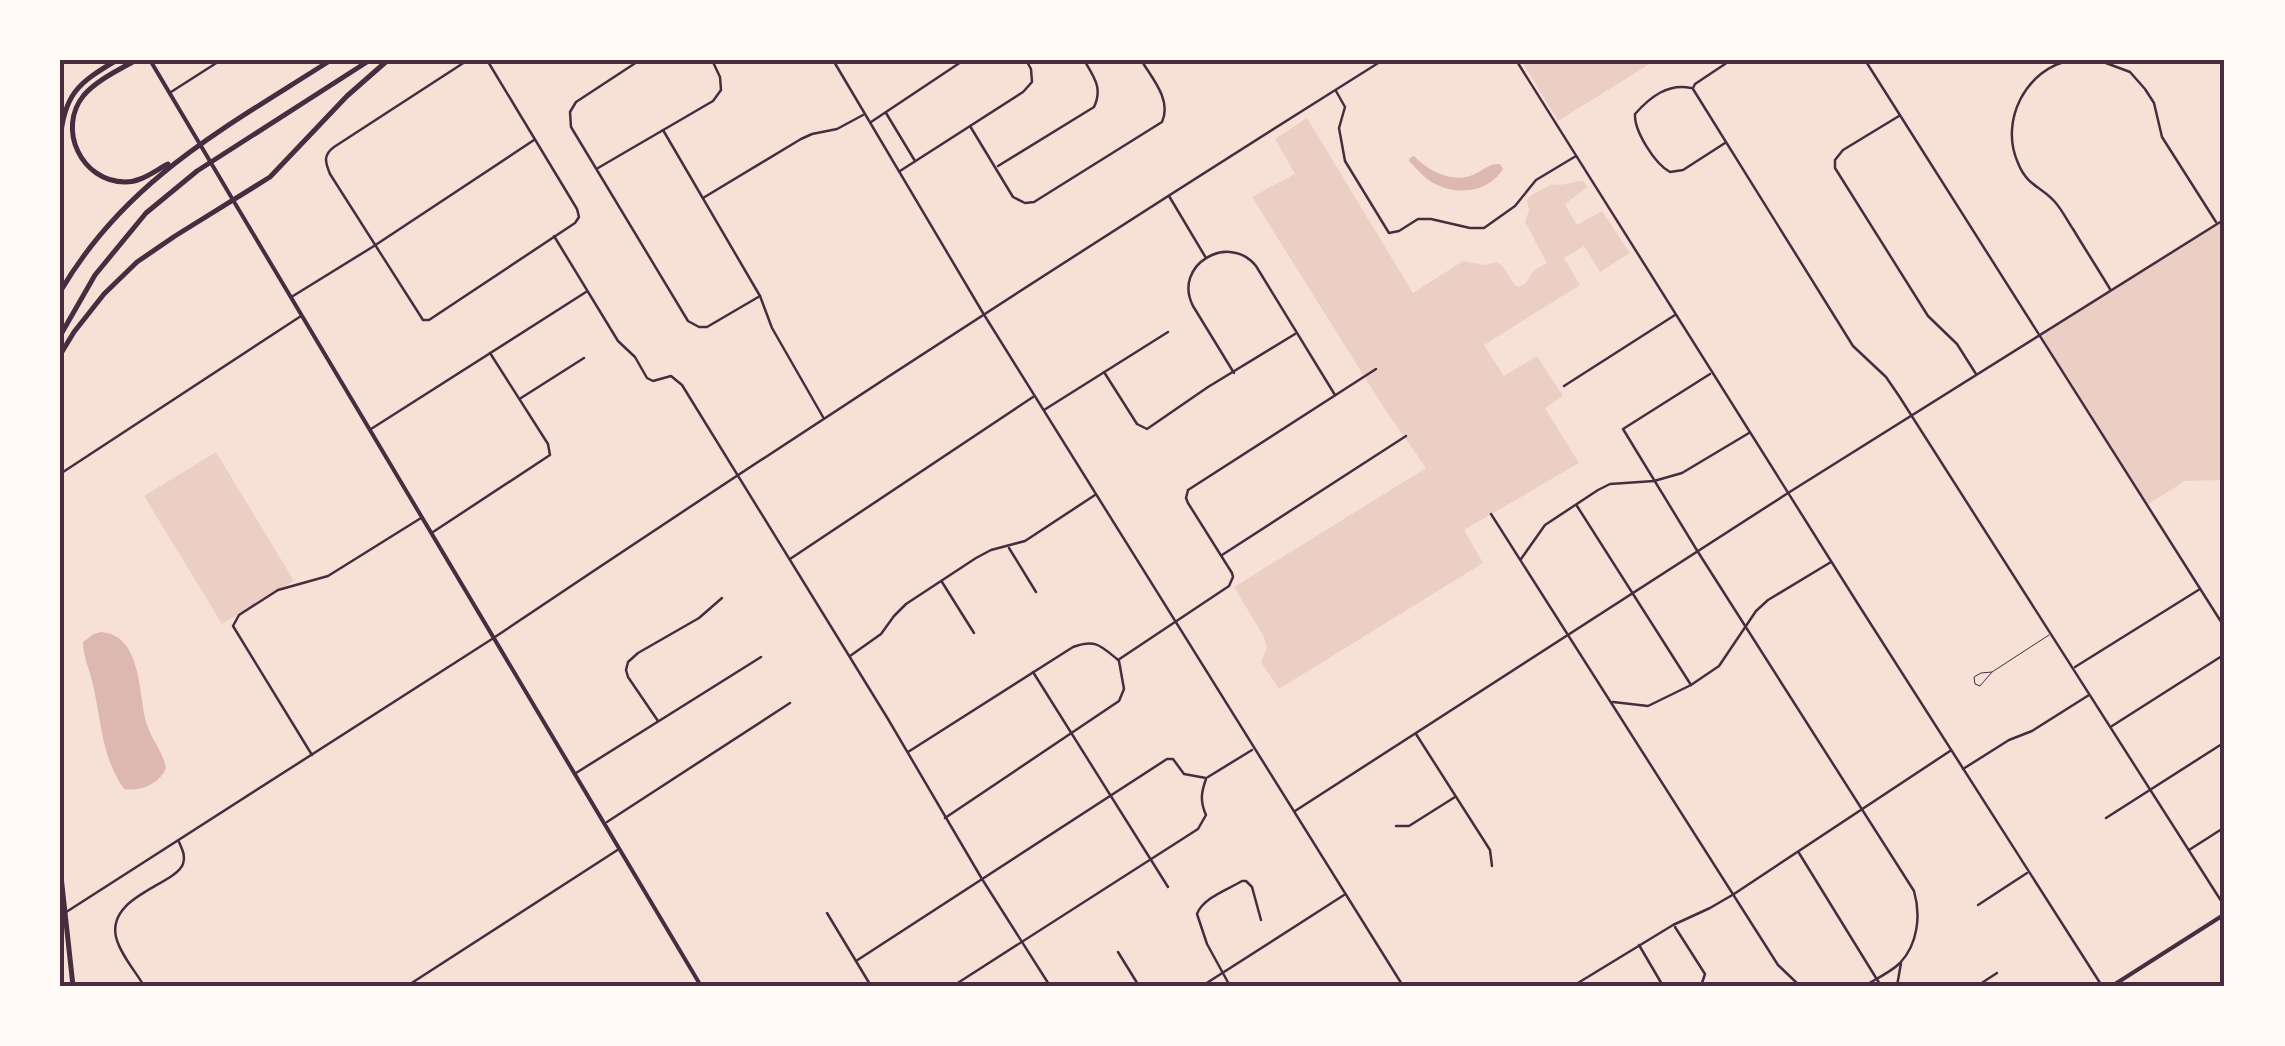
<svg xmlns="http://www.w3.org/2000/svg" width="2285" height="1046" viewBox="0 0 2285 1046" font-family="'Sofia Sans Condensed',sans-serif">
<rect width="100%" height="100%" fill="#f7e1d7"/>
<g fill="#ebcfc5">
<path d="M1521,60h135l-98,61z"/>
<path d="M1307,118l106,175 50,-32 21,4 13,-3c10,5 11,18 21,25l8,-4 7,-12 14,-8 -22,-41 4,-12 -2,-10 3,-4 22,-12c9,3 21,-3 31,-3l5,6 -23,17 12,21 25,-14 28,42 -30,19 -16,-26 -20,12 16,27 -96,60 20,31 33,-20 26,40 -18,12 34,55 -115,67 19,33 -204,126 -18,-27 6,-14 -3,-11 -30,-50 192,-119 -42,-60 -132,-211 43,-23 -20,-35z"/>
<path d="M2225,219v261l-40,1 -38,24 -108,-170z"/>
<path d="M216,452l78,129 -72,43 -78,-128z"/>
</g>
<g fill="#dcb8b0">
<path d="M1414,156c15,16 42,29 63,17 9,-5 12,-9 23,-9l3,5c-14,23 -45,27 -68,15 -10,-5 -18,-15 -26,-23l1,-3z"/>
<path d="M101,632c42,3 37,64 46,93 5,15 16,27 19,43 -6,16 -27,24 -42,21 -24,-35 -22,-69 -32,-108 -3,-14 -9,-24 -9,-39l11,-8z"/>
</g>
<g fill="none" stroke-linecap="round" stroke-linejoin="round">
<path stroke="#4a2c40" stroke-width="1" d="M1992,672l-12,14 -5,-2 -1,-7 7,-4 11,-1 57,-37"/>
<g stroke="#4a2c40" stroke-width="2.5">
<path d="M468,60l-134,87c-11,8 -9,15 -4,27l93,146h6l146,-97 4,-6 -2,-8 -90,-149"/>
<path d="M640,60l-64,42 -6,10 1,15 117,194 11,6h8l53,-31"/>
<path d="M1865,60l360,568"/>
<path d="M2072,60c-46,8 -73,61 -54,103 9,23 24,24 37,39 7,8 12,18 18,27 12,20 25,40 37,60"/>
<path d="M2098,60l32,12 15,17 9,14 8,34 54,85"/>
<path d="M1691,88c-23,-5 -41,9 -56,26 -1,17 20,50 35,58l13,-2 42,-27"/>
<path d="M1693,88l2,-4 36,-24"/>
<path d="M1693,89l160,257 33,31 13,19 326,511"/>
<path d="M1336,91l9,16 -6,21 6,33 44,72 10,-2 19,-12h13l39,9h14l31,-22 21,-26 40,-24"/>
<path d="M171,92l50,-32"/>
<path d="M886,113l29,48"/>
<path d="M1899,116l-56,34 -8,10v8l93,148 29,28 19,30"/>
<path d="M871,122l93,-62"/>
<path d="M970,126l43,71 12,6 9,-1 128,-80c10,-22 -10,-44 -21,-62"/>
<path d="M663,130l97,166 12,32 51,89"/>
<path d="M998,166l96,-59c9,-19 0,-30 -10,-47"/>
<path d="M598,168l115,-67 8,-11 -1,-13 -8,-17"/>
<path d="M900,171l123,-79 9,-10 -1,-13 -5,-9"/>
<path d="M1169,196l37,62"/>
<path d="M703,198l98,-59 11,-5 25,-5 26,-14"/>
<path d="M554,236l64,105 17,16 12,21 6,3 18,-5 11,9 206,334 94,160 68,107"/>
<path d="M293,296l81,-50 160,-106"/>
<path d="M1104,372l33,52 10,5 61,-42 87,-53"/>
<path d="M1234,373l-41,-67c-21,-41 36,-74 63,-40l79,129"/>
<path d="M1710,374l-87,55 75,123 216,339c7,24 4,53 -14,72 -9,9 -24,16 -36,23"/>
<path d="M1564,386l111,-71"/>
<path d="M521,398l63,-40"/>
<path d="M1044,410l124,-78"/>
<path d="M371,429l215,-137"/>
<path d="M60,474l241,-158"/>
<path d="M1577,506l114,179"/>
<path d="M1491,514l287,451 22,21"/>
<path d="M433,532l117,-77 -2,-11 -58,-91"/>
<path d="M1009,548l27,44"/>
<path d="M1222,555l184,-119"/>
<path d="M790,559l243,-162"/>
<path d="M1521,559l24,-34 53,-35 12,-6 44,-3 28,-8 67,-40"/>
<path d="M942,582l32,51"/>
<path d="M850,656l31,-22 13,-18 12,-12 70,-46 15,-8 34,-9 70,-46"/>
<path d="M1118,660l111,-74 4,-9 -1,-4 -44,-70 -2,-5 2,-8 188,-121"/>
<path d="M2075,667l125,-78"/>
<path d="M1033,672l135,215"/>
<path d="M1613,702l35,4 43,-21 28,-19 37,-55 12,-11 63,-38"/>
<path d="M658,721l-30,-44 -2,-7 2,-8 10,-9 61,-35 23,-20"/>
<path d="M2112,726l113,-72"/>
<path d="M1416,734l74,116 2,16"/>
<path d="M908,752l165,-105c22,-8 27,-2 44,12"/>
<path d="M312,755l-79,-129 6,-11 39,-25 50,-14 93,-58"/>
<path d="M1963,769l46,-29 23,-9 57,-36"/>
<path d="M576,773l185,-116"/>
<path d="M1208,777l44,-27"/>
<path d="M1295,811l493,-318 437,-274"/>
<path d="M945,818l174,-117 5,-12 -5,-28"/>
<path d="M2106,818l119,-76"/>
<path d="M607,822l183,-119"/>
<path d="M1396,826h13l46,-29"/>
<path d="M2189,850l36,-23"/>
<path d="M1799,853l82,133"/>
<path d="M1978,905l49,-32"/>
<path d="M827,913l44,73"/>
<path d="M1675,927l30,47 -4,12"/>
<path d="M1639,945l24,41"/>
<path d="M1118,952l21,34"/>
<path d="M856,961l311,-202h6l11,15 22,4"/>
<path d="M144,986c-8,-14 -24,-32 -28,-49 -9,-41 59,-52 67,-73 3,-8 -1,-15 -4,-22"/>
<path d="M407,986l212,-137"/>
<path d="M953,986l245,-157 8,-14c-6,-14 -5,-22 0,-36"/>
<path d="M1202,986l142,-91"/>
<path d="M1230,986l-23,-42 -10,-30c6,-16 30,-24 45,-33h4l6,6 9,33"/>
<path d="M1573,986l100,-61 37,-17 24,-14 216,-143"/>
<path d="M1897,986l4,-23"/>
<path d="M1977,986l20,-13"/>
</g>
<g stroke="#4a2c40" stroke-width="2.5">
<path d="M833,60l150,253 420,673"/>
<path d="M1516,60l342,544 244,382"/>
<path d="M2219,60l6,9"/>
<path d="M60,916l432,-277"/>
</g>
<path stroke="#4a2c40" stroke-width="2.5" d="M495,637c293,-197 589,-389 888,-577"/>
<g stroke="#4a2c40" stroke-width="4">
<path d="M233,200l468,786"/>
<path d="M2112,986l113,-72"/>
</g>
<path stroke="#4a2c40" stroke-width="4" d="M150,60l83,140"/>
<g stroke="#4a2c40" stroke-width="5">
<path d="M136,60c-17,10 -39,20 -52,35 -28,34 -2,87 41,87 17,0 29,-11 43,-18"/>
<path d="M60,141c4,-47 18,-58 57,-81"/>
<path d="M60,292c66,-113 165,-164 271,-232"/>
<path d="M60,336l35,-61 51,-62 51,-42 173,-111"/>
<path d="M60,355l14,-23 30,-38 33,-32 38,-26 95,-59 77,-81 41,-36"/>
<path d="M60,867l13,119"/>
</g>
</g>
<rect width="2285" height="1046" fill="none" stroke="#fffaf5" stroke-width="125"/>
<rect x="62" y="62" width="2160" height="922" fill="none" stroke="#4a2c40" stroke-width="4"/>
</svg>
